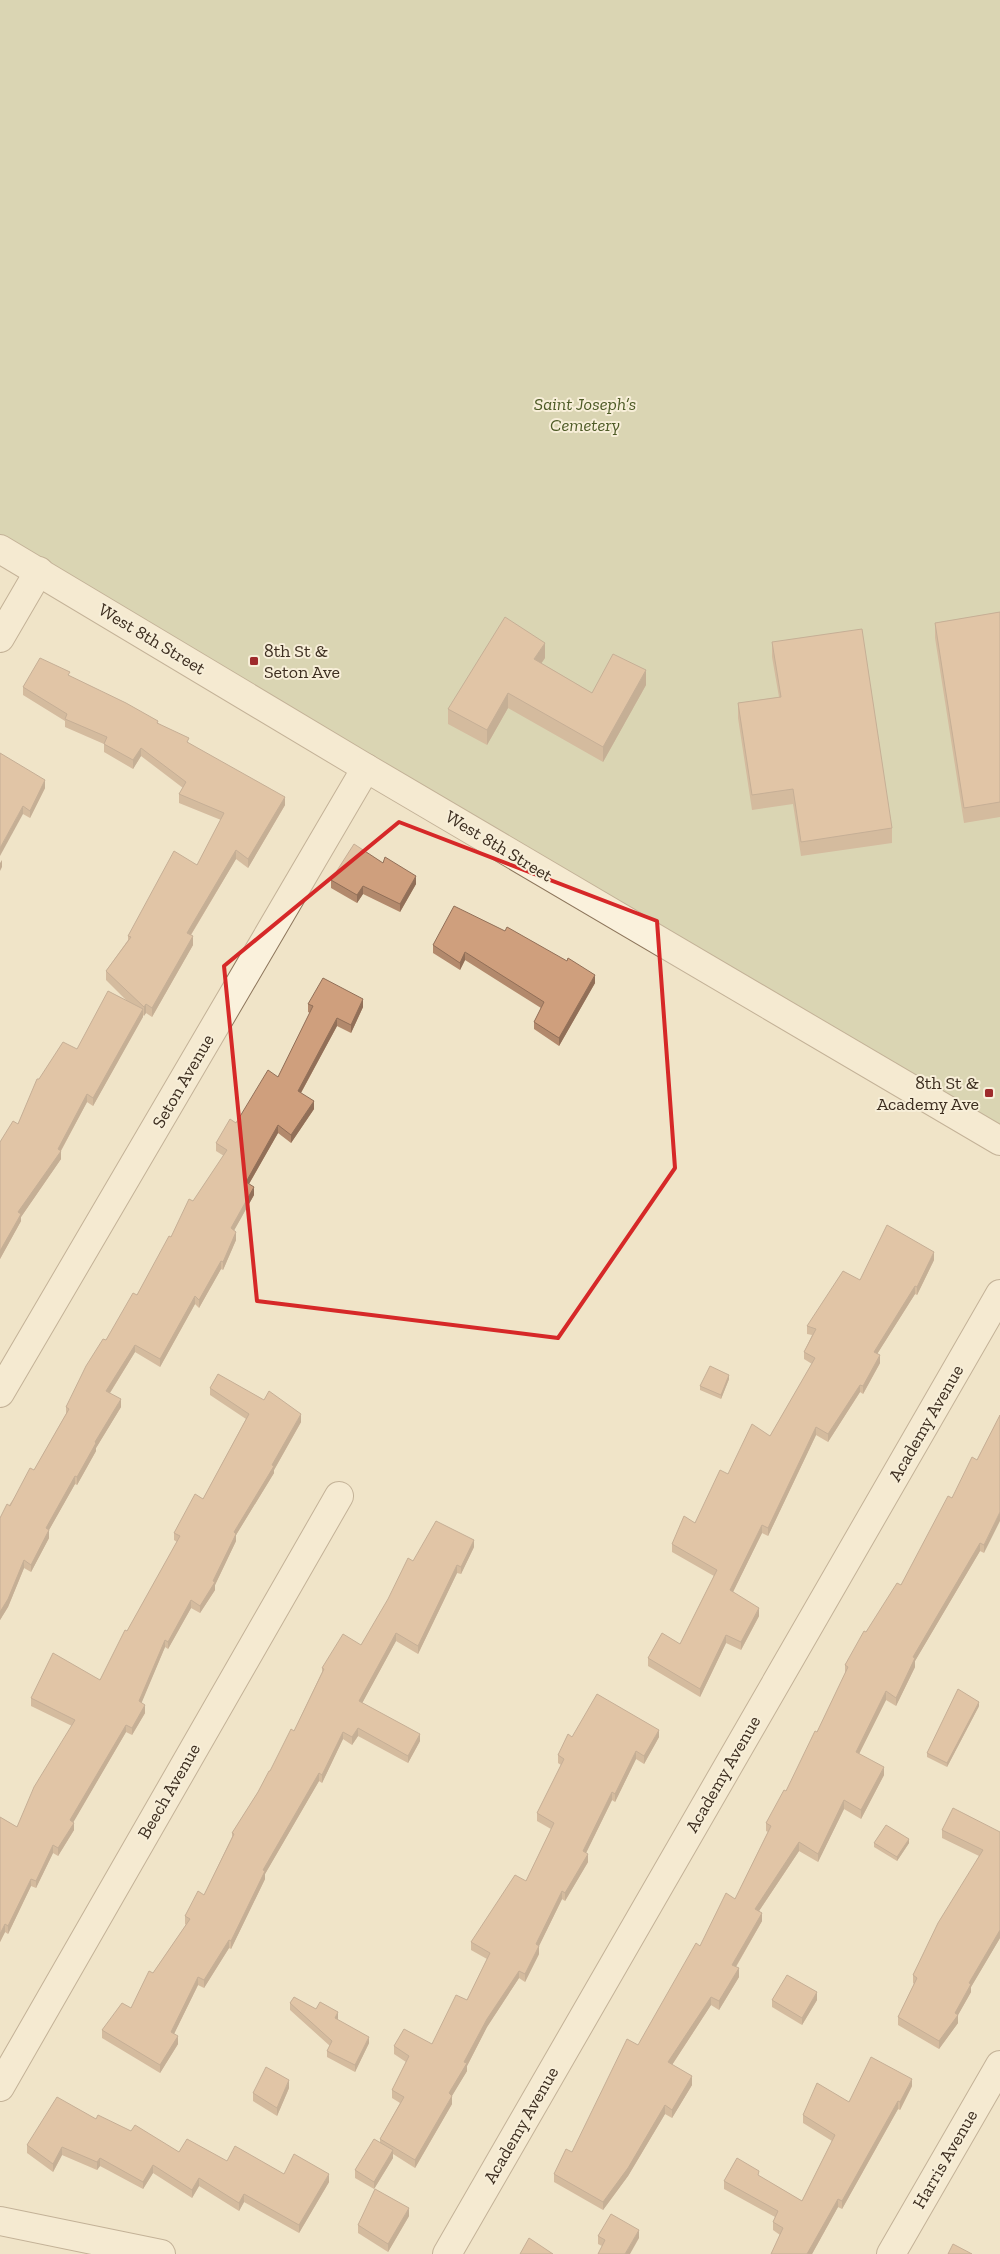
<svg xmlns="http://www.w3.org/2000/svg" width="1000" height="2254" viewBox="0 0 1000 2254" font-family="'Zilla Slab',serif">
<rect width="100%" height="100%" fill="#f0e4c8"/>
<path fill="#bfc49a" d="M0,0h1000v1141l-1000,-592z"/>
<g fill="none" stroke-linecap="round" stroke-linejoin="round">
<defs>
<g id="minor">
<path d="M0,549l366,219 634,373"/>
<path d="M0,638l39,-67"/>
<path d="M0,1393l366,-625"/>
<path d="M0,2087l339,-591"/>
<path d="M0,2221l161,33"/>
<path d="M447,2254l553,-960"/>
<path d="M891,2254l109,-189"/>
</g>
</defs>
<use href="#minor" stroke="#8d765c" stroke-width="30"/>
<use href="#minor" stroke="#faf1dc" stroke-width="28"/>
</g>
<g fill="#b2896c">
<path d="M1000,612v205l-36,6 -29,-185v-15z"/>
<path d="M772,642l120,186v15l-91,13 -8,-52 -41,6 -14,-92v-15l41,-6 -7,-40z"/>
<path d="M545,658l-4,5 51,30 54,-8 -43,77 -95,-54 -21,37 -39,-21v-15z"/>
<path d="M70,676l88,47 127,82 -37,63 -12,-9 -45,76 2,10 -41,72 -6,-4 -3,3 -50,90 -6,-4 -26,49v8l-40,58v4l-21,38v-117l18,-18 21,-45 38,-30 51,-47 -22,-22v-9l22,-31v-4l69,-71 24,-45 -42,-17v-9l4,-6 -42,-32 -8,13 -29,-17v-8l-39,-17v-6l-42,-26v-8z"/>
<path d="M0,753l45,35 -15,30 -7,-4z"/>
<path d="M331,880l85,4 -16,28 -37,-18 -6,9 -26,-15z"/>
<path d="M433,945l162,38 -36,63 -25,-17v-7l7,-14 -76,-48 -5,10 -27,-17z"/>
<path d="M308,1004l55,3 -12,26 -14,-7 -36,67 13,16 -23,34 -13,-10 -29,51 5,11 -20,35 2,10 -13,30 -2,-1 -22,39 -4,-4 -35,63 -25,-15 -25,41 11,14 -25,41v3l-19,34 -2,-1 -26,46v8l-18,34 -7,-4 -16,39 -8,13v-102l34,-48 32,-56v-7l40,-67 31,-45 34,-58 53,-81 -8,-5v-8l62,-66 32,-64 -2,-1z"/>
<path d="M934,1260l-17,35 -2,-1 -38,60 3,9 -17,31 -3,-2 -32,50 -12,-7 -48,101 -6,-3 -29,59 26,24 -18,34 -15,-7 -26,54 -52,-31v-8l32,-14 34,-68 -42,-24v-8l23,-21 33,-49 42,-38 42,-72 -8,-5v-7l8,-17 -5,-1v-8l53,-46z"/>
<path d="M729,1379l-8,20 -21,-9v-4z"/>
<path d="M210,1388l91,34 -27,48v3l-38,62v6l-21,44v5l-15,23 -9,-5 -23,41 -3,-2 -24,56 4,10 -13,22 -6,-3 -53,90 1,8 -16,26 -5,-3 -17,35 -5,-2 -23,48 -3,-2 -5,10v-125l17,10 55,-101 -41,-20v-8l69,-18 77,-138 -3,-2v-7l29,-34 43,-80 -36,-24z"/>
<path d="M1000,1415l-16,138 -4,-2 -65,110v6l-19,39 -10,-6 -27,54 25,21 -23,44 -17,-10 -26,53 -19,-11 -40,60 3,10 -26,46 3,10 -20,33 -8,-5 -39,60 20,20 -20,33 -7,-4 -37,62 -25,34 -49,-28v-8l18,-22 128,-206 35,-47 33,-67 -2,-1v-8l20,-32 31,-59 28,-58v-9l21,-33 35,-47 51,-87 25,-38z"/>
<path d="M474,1547l-13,27 -4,-1 -39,81 -22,-13 -34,62 58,38 -12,22 -50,-27 -6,9 -9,-6 -21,44 -3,-2 -54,93v5l-34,70 -2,-1 -25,40 -6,-3 -24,49 4,10 -18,29 -58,-35v-8l29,-22 22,-35 33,-48 -1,-1v-8l19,-21 28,-58v-4l26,-41 36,-61 28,-59v-4l39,-23 52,-84z"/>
<path d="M979,1706l-32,61 -20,-10v-4z"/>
<path d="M572,1737h87l-15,27 -8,-5 -21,43 -3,-2 -26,53 2,9 -23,39 -3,-2 -23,47v8l-14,28 -6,-4 -32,49 -20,39v5l-15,24v9l-37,64 -22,-14v4l-19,31 -19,-11v-8l25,-27v-4l20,-36 -8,-5v-8l14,-28 -12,-8v-8l38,-2 35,-44 20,-41 -16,-9v-8l55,-61 25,-52 -14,-8v-8l24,-48 -3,-2v-8z"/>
<path d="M942,1830l58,2v106l-29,49v5l-13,23v8l-19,26 -41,-24v-8l16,-33 -1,-1v-8l66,-119 -37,-18z"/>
<path d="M874,1843h35l-12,18 -23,-14z"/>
<path d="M772,2000h45l-15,25 -30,-18z"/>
<path d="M290,2003l26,6 22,9v2l31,23 -14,29 -28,-15v-6l3,-5 -40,-36z"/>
<path d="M912,2086l-12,24 -2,-1 -56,100 -4,-2 -26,47h-41l9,-19 -7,-5v-8l2,-5 -51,-28v-8l35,-5 43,25 30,-60 -29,-18v-8z"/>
<path d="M289,2088l-12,28 -24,-15v-8z"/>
<path d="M96,2119l35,12 48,21 48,9 57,13 45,8 -30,51 -55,-31 -5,9 -40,-25 -7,12 -39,-25 -10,16 -43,-23 -3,4 -35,-15 -9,17 -26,-19v-8z"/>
<path d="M409,2216l-21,36 -30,-19v-8z"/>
<path d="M598,2236l41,2 -37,8 -4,-2z"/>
</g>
<g fill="#916f58">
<path d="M545,643v15l-11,16v-15z"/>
<path d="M646,670v15l-43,77v-15z"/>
<path d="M508,693v15l-21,37v-15z"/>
<path d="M141,748v8l-8,13v-9z"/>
<path d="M45,780v8l-15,30v-7z"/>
<path d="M285,797v8l-37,63v-9z"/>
<path d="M23,806v8l-23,42v-8z"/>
<path d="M236,850v9l-49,82v-8z"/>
<path d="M2,860v7l-2,4v-8z"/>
<path d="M416,876v8l-16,28v-8z"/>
<path d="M363,886v8l-6,9v-8z"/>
<path d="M193,936v9l-41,72v-9z"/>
<path d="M465,952v8l-5,10v-7z"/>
<path d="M595,975v8l-36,63v-8z"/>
<path d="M363,999v8l-12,26v-8z"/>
<path d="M146,1004v9l-2,3v-9z"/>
<path d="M143,1009v8l-50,89v-8z"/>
<path d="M337,1018v8l-39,72v-7z"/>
<path d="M87,1094v8l-27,50 1,-1v8l-40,58v4l-21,38v-8l18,-39 40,-63z"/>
<path d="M314,1101v8l-23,34v-8z"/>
<path d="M278,1125v8l-32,56v-7z"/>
<path d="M254,1187v8l-23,41v-8z"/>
<path d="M236,1232v8l-13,30v-8z"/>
<path d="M934,1252v8l-17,35v-8z"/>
<path d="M221,1261v8l-22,39v-8z"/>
<path d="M915,1286v8l-41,65v-7z"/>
<path d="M195,1296v8l-35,63v-8z"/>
<path d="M135,1345v7l-29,47v-8z"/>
<path d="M880,1355v8l-17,31v-8z"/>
<path d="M729,1375v4l-8,20v-4z"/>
<path d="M860,1385v7l-32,50v-8z"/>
<path d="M121,1399v8l-25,41v3l-19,34v-8l18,-35z"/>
<path d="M301,1414v8l-27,48v3l-38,62v6l-21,44v5l-15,23v-7l13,-25 21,-49z"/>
<path d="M816,1427v8l-48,101v-8z"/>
<path d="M75,1476v8l-26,46v8l-18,34v-7l15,-37z"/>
<path d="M1000,1512v9l-16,32v-8z"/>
<path d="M762,1525v8l-32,65v-8z"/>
<path d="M474,1540v7l-13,27v-7z"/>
<path d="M980,1543v8l-65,110v6l-19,39v-8l17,-41z"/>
<path d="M24,1560v8l-16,39 -8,13v-8z"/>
<path d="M457,1565v8l-39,81v-8z"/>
<path d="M191,1600v8l-23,41v-7z"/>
<path d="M759,1608v8l-18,34v-8z"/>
<path d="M396,1633v8l-37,68v-8z"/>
<path d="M726,1635v8l-26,54v-8z"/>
<path d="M165,1640v7l-26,62v-8z"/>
<path d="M886,1691v9l-30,60v-8z"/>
<path d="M979,1702v4l-32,61v-4z"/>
<path d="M145,1705v8l-13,22v-7z"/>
<path d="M126,1725v7l-56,96v-8z"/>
<path d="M358,1728v8l-6,9v-8z"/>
<path d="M659,1730v7l-15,27v-8z"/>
<path d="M343,1732v7l-21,44v-8z"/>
<path d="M420,1734v7l-12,22v-7z"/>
<path d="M636,1751v8l-21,43v-8z"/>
<path d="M884,1767v8l-23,44v-9z"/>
<path d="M319,1773v8l-54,93v5l-34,70v-8l32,-71z"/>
<path d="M612,1792v8l-29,59v-8z"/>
<path d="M844,1800v9l-26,53v-8z"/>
<path d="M74,1823v7l-16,26v-8z"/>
<path d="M909,1839v4l-12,18v-4z"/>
<path d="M799,1842v9l-44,66v-8z"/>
<path d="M53,1845v8l-17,35v-7z"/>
<path d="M588,1854v8l-23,39v-8z"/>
<path d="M31,1879v7l-23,48v-8z"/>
<path d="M562,1891v8l-26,53v-8z"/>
<path d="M762,1913v8l-30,52v-8z"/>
<path d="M5,1924v8l-5,10v-8z"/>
<path d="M1000,1930v8l-29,49v5l-13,23v8l-19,26v-8l16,-28 14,-30z"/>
<path d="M229,1940v8l-25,40v-8z"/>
<path d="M539,1946v8l-14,28v-8z"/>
<path d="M739,1968v9l-20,33v-9z"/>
<path d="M519,1971v7l-32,49 -20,39v5l-18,30v-8l15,-31 23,-43z"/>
<path d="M198,1977v8l-27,55v-8z"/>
<path d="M817,1992v8l-15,25v-7z"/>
<path d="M711,1997v8l-43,66v-9z"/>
<path d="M338,2012v6l-3,7v-7z"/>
<path d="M178,2036v8l-18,29v-8z"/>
<path d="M369,2037v6l-14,29v-7z"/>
<path d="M692,2076v9l-20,33v-8z"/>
<path d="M912,2079v7l-12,24v-8z"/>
<path d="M289,2080v8l-12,28v-8z"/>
<path d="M452,2096v8l-37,64v-8z"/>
<path d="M898,2101v8l-56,100v-8z"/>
<path d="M665,2105v9l-37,62 -25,34v-8z"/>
<path d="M62,2147v8l-9,17v-8z"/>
<path d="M393,2150v8l-19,31v-7z"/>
<path d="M100,2158v8l-3,4v-8z"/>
<path d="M153,2165v8l-10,16v-7z"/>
<path d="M329,2174v8l-30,51v-8z"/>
<path d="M199,2178v8l-7,12v-8z"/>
<path d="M244,2194v8l-5,9v-8z"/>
<path d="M838,2199v8l-26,47h-5z"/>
<path d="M409,2208v8l-21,36v-8z"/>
<path d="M639,2230v8l-9,16h-5z"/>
</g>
<g fill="#cf9f7d" stroke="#916f58">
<path d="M1000,612v190l-36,6 -29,-185z"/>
<path d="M505,617l40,26 -11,16 58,34 21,-39 33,16 -43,77 -95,-54 -21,37 -39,-21z"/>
<path d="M862,629l30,199 -91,14 -8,-53 -41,6 -14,-92 43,-6 -9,-55z"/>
<path d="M40,658l30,14 -2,3 58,28 32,18 -1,2 32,15 -2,4 98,55 -37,62 -12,-9 -49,83 6,3 -41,72 -6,-4 -2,3 -38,-36 25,-34 -3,-1 46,-85 23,14 27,-52 -45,-19 7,-12 -45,-34 -8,12 -29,-16 3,-7 -42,-18 2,-5 -44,-27z"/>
<path d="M0,753l45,27 -15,31 -7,-5 -23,42z"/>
<path d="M354,844l29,19 2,-6 31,19 -16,28 -37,-18 -6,9 -26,-15z"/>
<path d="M454,906l51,25 2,-4 60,34 1,-3 27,17 -36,63 -25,-16 10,-20 -79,-50 -5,11 -27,-18z"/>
<path d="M323,978l40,21 -12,26 -14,-7 -39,73 16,10 -23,34 -13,-10 -32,57 8,5 -23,41 5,4 -13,30 -2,-1 -22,39 -4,-4 -35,63 -25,-14 -29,46 15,8 -26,43 1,1 -19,34 -2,-1 -29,52 3,2 -18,35 -7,-5 -16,39 -8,13v-94l7,-14 3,2 20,-38 4,2 35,-61 -3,-2 20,-41 17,-27 3,1 27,-47 4,2 32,-59 2,1 18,-38 4,2 34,-51 -11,-7 14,-24 6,4 32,-53 10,7 35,-71 -5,-2z"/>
<path d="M108,991l35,18 -50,89 -6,-4 -29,55 3,2 -43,61 3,2 -21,37v-109l13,-21 5,3 19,-45h2l24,-37 14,7z"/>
<path d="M887,1225l47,27 -17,35 -2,-1 -41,66 6,3 -17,31 -3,-1 -32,49 -12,-7 -48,101 -6,-3 -32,65 29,18 -18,34 -15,-7 -26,54 -52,-31 14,-25 18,11 37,-74 -45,-26 12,-28 11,7 25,-53 8,4 24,-50 18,12 45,-78 -11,-6 12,-23 -9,-3 36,-55 17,9z"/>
<path d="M710,1366l19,9 -8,20 -21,-9z"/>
<path d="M218,1374l46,26 5,-9 32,23 -29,51 2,1 -40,66 2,2 -23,47 2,1 -15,24 -9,-6 -23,42 -3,-2 -26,61 6,4 -13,23 -6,-3 -56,95 4,3 -16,25 -5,-3 -17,36 -5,-2 -23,47 -3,-2 -5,10v-117l17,10 17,-40 41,-67 -44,-22 22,-45 47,27 25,-50 2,1 53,-95 -6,-3 21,-39 8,5 46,-85 -39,-26z"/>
<path d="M1000,1415v97l-16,33 -4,-2 -67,114 2,1 -19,40 -10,-7 -30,61 28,15 -23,43 -17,-10 -26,54 -19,-12 -44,67 7,4 -30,52 7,3 -20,33 -8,-4 -43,65 24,14 -20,34 -7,-5 -37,63 -25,34 -49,-28 12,-25 6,3 55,-113 11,6 58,-102 4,3 26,-53 9,6 36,-73 -5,-3 18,-33 2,1 29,-60 2,1 31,-65 -3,-2 19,-34 2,1 31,-49 4,2 47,-89 4,2 20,-41 5,3z"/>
<path d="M436,1521l38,19 -13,27 -4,-2 -39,81 -22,-13 -37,68 61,33 -12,22 -50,-28 -6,9 -9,-5 -21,43 -3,-2 -56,97 2,1 -34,70 -2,-1 -25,40 -6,-3 -27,55 7,4 -18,29 -58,-35 20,-27 9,5 18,-37 4,2 37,-54 -5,-3 13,-25 6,4 30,-61 -2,-1 26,-41 11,-21h1l21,-42 3,2 30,-62 -2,-1 21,-34 18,11 27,-46 20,-41 5,3z"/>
<path d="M958,1689l21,13 -32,61 -20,-10z"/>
<path d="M597,1694l62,36 -15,26 -8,-5 -21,43 -3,-2 -29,59 5,3 -23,39 -3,-2 -26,53 3,2 -14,28 -6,-3 -32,48 -23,43 3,1 -18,30 3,3 -37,64 -35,-21 24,-42 -12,-7 17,-34 -15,-10 10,-17 28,15 24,-49 11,5 23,-47 -19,-11 44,-67 11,6 28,-58 -17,-10 27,-54 -6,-4 10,-21 4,3z"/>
<path d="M953,1808l47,24v98l-31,53 2,1 -16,29 3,2 -19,26 -41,-24 19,-39 -4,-3 25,-52 45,-73 -41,-20z"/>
<path d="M886,1825l23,14 -12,18 -23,-14z"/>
<path d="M787,1975l30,17 -15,26 -30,-18z"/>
<path d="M294,1997l22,12 4,-7 18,10 -3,6 34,19 -14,28 -28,-14 5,-10 -42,-38z"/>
<path d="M871,2057l41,22 -12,23 -2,-1 -56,100 -4,-2 -31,55h-36l12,-26 -10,-6 5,-11 -54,-30 13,-23 22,13 -1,4 44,26 33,-66 -32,-20 14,-32 32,19z"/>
<path d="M266,2067l23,13 -12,28 -24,-15z"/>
<path d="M57,2097l39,22 2,-4 33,16 4,-6 44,27 8,-13 40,22 8,-15 49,28 10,-20 35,20 -30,51 -55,-31 -5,9 -40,-25 -7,12 -39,-25 -10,17 -43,-24 -3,4 -35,-15 -9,17 -26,-19z"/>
<path d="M374,2139l19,11 -19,32 -19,-12z"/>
<path d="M375,2189l34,19 -21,36 -30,-19z"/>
<path d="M611,2214l28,16 -14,24h-27l7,-14 -7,-4z"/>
<path d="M529,2238l24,16h-33z"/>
<path d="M953,2244l19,10h-24z"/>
</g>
<path d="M0 0H1000V2254H0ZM399,822l258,99 18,247 -117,170 -301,-37 -33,-335z" fill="#f0e4c8" fill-opacity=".55" fill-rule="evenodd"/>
<path fill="none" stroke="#d62828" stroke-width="4" stroke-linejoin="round" d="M399,822l258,99 18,247 -117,170 -301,-37 -33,-335z"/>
<g fill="#9e2a2b" stroke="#f7eed8" stroke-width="2">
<rect x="249" y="656" width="10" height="10" rx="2.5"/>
<rect x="984" y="1088" width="10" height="10" rx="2.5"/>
</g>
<g text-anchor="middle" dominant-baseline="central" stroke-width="4" stroke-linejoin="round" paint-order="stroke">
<g font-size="18" font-style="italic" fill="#4d5a26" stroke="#f7eed8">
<text x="585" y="404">Saint Joseph’s<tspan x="585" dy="21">Cemetery</tspan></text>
</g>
<g font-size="18" fill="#3d2e20" stroke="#f7eed8">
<text transform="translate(152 639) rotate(31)">West 8th Street</text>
<text transform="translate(499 846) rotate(31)">West 8th Street</text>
<text transform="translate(183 1081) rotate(-60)">Seton Avenue</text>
<text transform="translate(926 1423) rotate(-60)">Academy Avenue</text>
<text transform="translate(723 1774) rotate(-60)">Academy Avenue</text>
<text transform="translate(169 1791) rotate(-60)">Beech Avenue</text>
<text transform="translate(521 2125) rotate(-60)">Academy Avenue</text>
<text transform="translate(945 2159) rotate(-60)">Harris Avenue</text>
</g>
<g font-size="18" fill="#3d2e20" stroke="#f7eed8" text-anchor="start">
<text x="264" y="651">8th St &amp;<tspan x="264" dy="21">Seton Ave</tspan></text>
<text x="979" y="1083" text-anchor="end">8th St &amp;<tspan x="979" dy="21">Academy Ave</tspan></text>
</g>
</g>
</svg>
